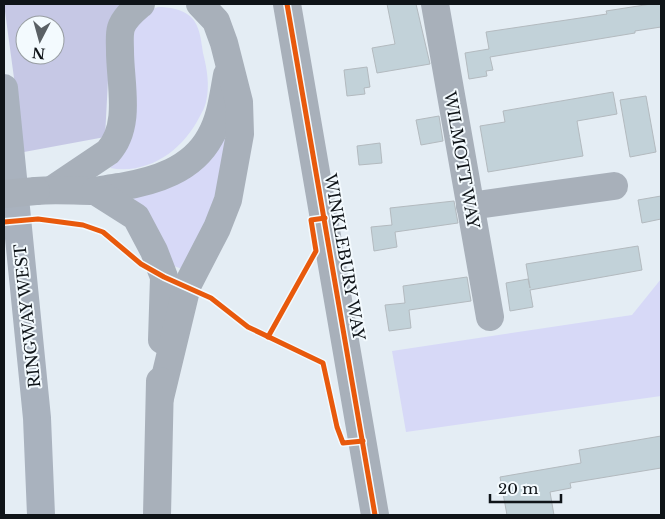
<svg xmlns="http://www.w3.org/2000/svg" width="665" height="519" viewBox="0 0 665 519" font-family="'Libre Baskerville',serif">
<rect width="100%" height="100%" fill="#e4edf4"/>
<g fill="#d7d9f7">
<path d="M158,7c11,0 24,2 33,10 9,9 10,23 12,36 4,16 7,32 3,49 -1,5 -4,10 -6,14 -17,34 -51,59 -90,52l13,-14 11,-24 -1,-89 2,-15 13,-15z"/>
<path d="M223,133l3,7 -13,67 -31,62 -16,-6 -21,-51 -16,-19z"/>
<path d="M661,279v117l-255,36 -14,-81 240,-36z"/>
</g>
<path fill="#c6c8e5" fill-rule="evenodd" d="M4,4h123l-16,19 -6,114 -81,15zM25,25h30v30h-30z"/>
<g fill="#c2d2d9" stroke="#b3babf">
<path d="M387,4h29l14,60 -53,9 -5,-25 23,-4z"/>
<path d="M651,4h10v23l-26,4v2l-145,24 3,13 -7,1 1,5 -18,3 -4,-26 24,-4 -3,-17 121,-18 -1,-3z"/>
<path d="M367,67l3,20 -6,1 1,6 -18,2 -3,-26z"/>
<path d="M613,92l4,22 -40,7 6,35 -95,16 -8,-46 25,-4 -2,-11z"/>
<path d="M646,96l10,56 -26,5 -10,-57z"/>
<path d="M439,116l4,25 -22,4 -5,-25z"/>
<path d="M380,143l2,20 -23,2 -2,-19z"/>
<path d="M661,196v23l-19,4 -4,-23z"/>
<path d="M454,201l4,22 -63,9 2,15 -23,4 -3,-24 21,-2 -2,-17z"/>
<path d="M638,246l4,24 -112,20 3,17 -23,4 -4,-28 22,-4 2,9 -4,-24z"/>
<path d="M467,277l4,24 -62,9 2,18 -22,3 -4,-26 20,-2 -2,-17z"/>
<path d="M661,436v32l-91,15 1,5 -21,4 4,23h-47l-7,-38 81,-14 -2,-13z"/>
</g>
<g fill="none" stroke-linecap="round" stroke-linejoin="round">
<g stroke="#a8b0ba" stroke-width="28">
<path d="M287,4l88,511"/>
<path d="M435,4l55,313"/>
<path d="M53,189l55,-37c24,-26 12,-69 12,-101 0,-7 -1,-16 1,-23 3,-10 13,-18 20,-24"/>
<path d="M36,191c19,-2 38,0 58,0 8,-1 17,-3 26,-4 35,-6 72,-17 90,-50 11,-19 13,-41 17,-62"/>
<path d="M95,191l41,26 18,34 10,26 -2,63"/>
<path d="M470,206l144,-20"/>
<path d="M160,398l27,-112 30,-58 11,-28 12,-66 -1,-32 -15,-59 -8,-22 -16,-17"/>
<path d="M157,515l3,-134"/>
</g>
<path stroke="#a9b2be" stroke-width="28" d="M4,88l33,330 4,97"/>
<path stroke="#a8b0ba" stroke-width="28" d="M4,194l32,-3"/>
<defs>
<g id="cycleway">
<path d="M287,4l88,511"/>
<path d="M4,222l34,-3 45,6 20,7 38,32 23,13 47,21 37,29 75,36 14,64 6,16 20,-2"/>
<path d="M268,337l48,-86 -5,-31 14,-2"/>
</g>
</defs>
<use href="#cycleway" stroke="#f3fafe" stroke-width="8"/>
<use href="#cycleway" stroke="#e8590c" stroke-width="5"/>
</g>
<g text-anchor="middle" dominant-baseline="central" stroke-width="4" stroke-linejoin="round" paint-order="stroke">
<g font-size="16" fill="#0f1418" stroke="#f3fafe">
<text transform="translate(462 160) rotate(80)">WILMOTT WAY</text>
<text transform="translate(345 257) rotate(80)">WINKLEBURY WAY</text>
<text transform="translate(27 316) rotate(-96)">RINGWAY WEST</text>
</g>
</g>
<rect width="665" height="519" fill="none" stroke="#0f1418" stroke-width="10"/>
<g transform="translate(40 40) rotate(186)"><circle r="24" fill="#f3fafe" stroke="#989ea2"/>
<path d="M0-4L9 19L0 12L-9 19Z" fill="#5a6065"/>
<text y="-8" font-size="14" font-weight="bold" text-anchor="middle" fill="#0f1418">N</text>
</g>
<path d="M490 494v8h71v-8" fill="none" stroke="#0f1418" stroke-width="2.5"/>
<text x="498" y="494" font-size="15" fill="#0f1418" stroke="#f3fafe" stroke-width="4" paint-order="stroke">20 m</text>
</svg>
